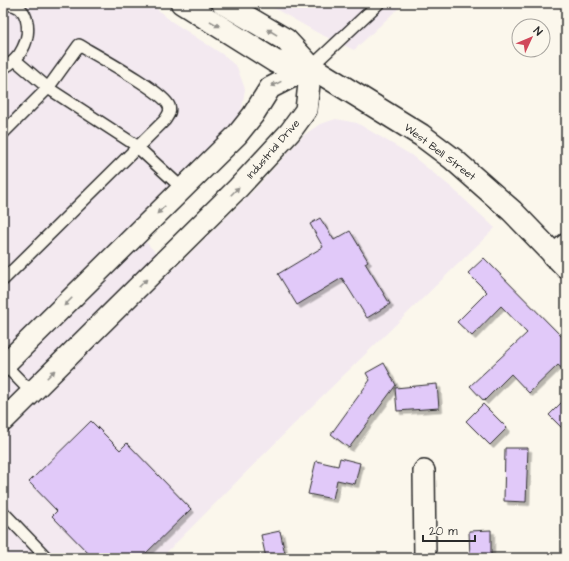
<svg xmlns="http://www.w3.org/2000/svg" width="569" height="561" viewBox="0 0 569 561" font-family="'Architects Daughter',sans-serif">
<defs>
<filter id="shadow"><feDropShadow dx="3.5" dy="3.5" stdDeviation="0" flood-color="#0004"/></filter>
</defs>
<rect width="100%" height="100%" fill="#fbf7ec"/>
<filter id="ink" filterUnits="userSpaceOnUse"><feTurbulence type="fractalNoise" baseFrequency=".025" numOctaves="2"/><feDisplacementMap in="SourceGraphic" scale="8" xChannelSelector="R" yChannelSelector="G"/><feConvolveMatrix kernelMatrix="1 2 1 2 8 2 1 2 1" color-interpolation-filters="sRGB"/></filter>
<g filter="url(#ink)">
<g fill="#f3e9f0">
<path d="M3,3h147l21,18 51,33 15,13 8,22 -3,19 -5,9 -11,14 -95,96 42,43 79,-78 52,-57 16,-11 16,-5 21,4 54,32 40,32 44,41 -186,181 -148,149h-158z"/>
<path d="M265,3h139l-50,47 -36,-17z"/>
</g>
<g fill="#e1c9f9" stroke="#2b2b2b" filter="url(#shadow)">
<path d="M320,218l14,22 16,-9 18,30 -3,2 25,41 -23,14 -25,-40 -45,27 -19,-31 45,-27 -13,-23z"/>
<path d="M484,258l82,83v31l-8,-7 -29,28 -18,-19 -27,27 -14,-15 57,-53 -26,-27 -29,30 -15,-14 30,-30 -19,-19z"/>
<path d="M384,363l12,22 -47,63 -18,-14 39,-54 -4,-7z"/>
<path d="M437,384l2,24 -42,3 -2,-23z"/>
<path d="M566,398v34l-17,-17z"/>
<path d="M483,404l24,24 -17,17 -24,-24z"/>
<path d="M91,421l29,29 7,-7 64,66 -50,49h-48l-41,-42 5,-5 -28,-29z"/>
<path d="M505,448h23l-2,54 -22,-1z"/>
<path d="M340,458l20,5 -5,21 -18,-4 -4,19 -25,-5 8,-33 22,5z"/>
<path d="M491,530v28h-21l-1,-27z"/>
<path d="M280,531l6,27h-20l-5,-23z"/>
</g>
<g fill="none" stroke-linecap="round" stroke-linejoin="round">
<defs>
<g id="service">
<path d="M3,5c26,-5 29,27 20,43 -4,9 -12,16 -20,20"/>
<path d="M311,67l68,-64"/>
<path d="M3,133l45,-45 86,56 49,45"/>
<path d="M3,280l162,-160c3,-5 6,-8 4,-14 -5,-14 -73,-51 -90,-61l-31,43 -33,-28"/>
<path d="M3,363l29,30"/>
<path d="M3,512l44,46"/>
</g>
<g id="minor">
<path d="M3,366l234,-231 16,-20 17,-27 41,-21"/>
<path d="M3,421l235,-233 52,-56 16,-22 5,-43"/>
<path d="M424,471l1,87"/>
</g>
<path id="tertiary" d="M554,256l12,-11"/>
<g id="secondary">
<path d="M182,3l94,59 35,5"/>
<path d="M223,3l63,37 25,27 110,68 32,24 59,52 54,56"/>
</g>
</defs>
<use href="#service" stroke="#2b2b2b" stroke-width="14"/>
<use href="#minor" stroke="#2b2b2b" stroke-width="24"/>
<use href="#tertiary" stroke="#2b2b2b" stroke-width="25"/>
<use href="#secondary" stroke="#2b2b2b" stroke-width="25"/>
<use href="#service" stroke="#fbf7ec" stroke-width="11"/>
<use href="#minor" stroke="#fbf7ec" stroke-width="21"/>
<use href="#tertiary" stroke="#fbf7ec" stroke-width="22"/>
<use href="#secondary" stroke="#fbf7ec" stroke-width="22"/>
</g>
<defs><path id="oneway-solid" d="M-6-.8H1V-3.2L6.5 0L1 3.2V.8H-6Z"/></defs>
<g fill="#93918c">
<use href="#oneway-solid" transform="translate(215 24) rotate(31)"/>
<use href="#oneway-solid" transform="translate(272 32) rotate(-149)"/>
<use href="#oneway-solid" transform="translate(276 84) rotate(154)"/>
<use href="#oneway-solid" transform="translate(235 191) rotate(-45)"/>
<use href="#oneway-solid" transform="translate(161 210) rotate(135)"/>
<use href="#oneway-solid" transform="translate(143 283) rotate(-45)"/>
<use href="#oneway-solid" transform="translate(68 302) rotate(135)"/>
<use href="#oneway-solid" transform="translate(51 374) rotate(-45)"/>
</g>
</g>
<g text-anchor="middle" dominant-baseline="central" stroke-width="3" stroke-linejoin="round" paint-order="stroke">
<g font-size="11" fill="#2b2b2b" stroke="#fbf7ec">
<text transform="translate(273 149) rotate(-49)">Industrial Drive</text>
<text transform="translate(440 152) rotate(37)">West Bell Street</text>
</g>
</g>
<rect width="569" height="561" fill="none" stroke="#fbf7ec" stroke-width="16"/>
<rect x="8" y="8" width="553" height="545" fill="none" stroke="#2b2b2b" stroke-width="1.5" filter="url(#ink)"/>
<g transform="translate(531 38) rotate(46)"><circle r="19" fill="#fbf7ec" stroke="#a8a59f"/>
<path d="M0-3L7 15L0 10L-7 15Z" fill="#d1495b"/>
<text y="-6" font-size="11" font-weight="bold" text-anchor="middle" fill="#2b2b2b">N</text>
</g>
<path d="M423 535v6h52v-6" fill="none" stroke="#2b2b2b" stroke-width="2"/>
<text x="429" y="535" font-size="12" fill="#2b2b2b" stroke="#fbf7ec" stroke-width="3" paint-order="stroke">20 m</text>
</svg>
